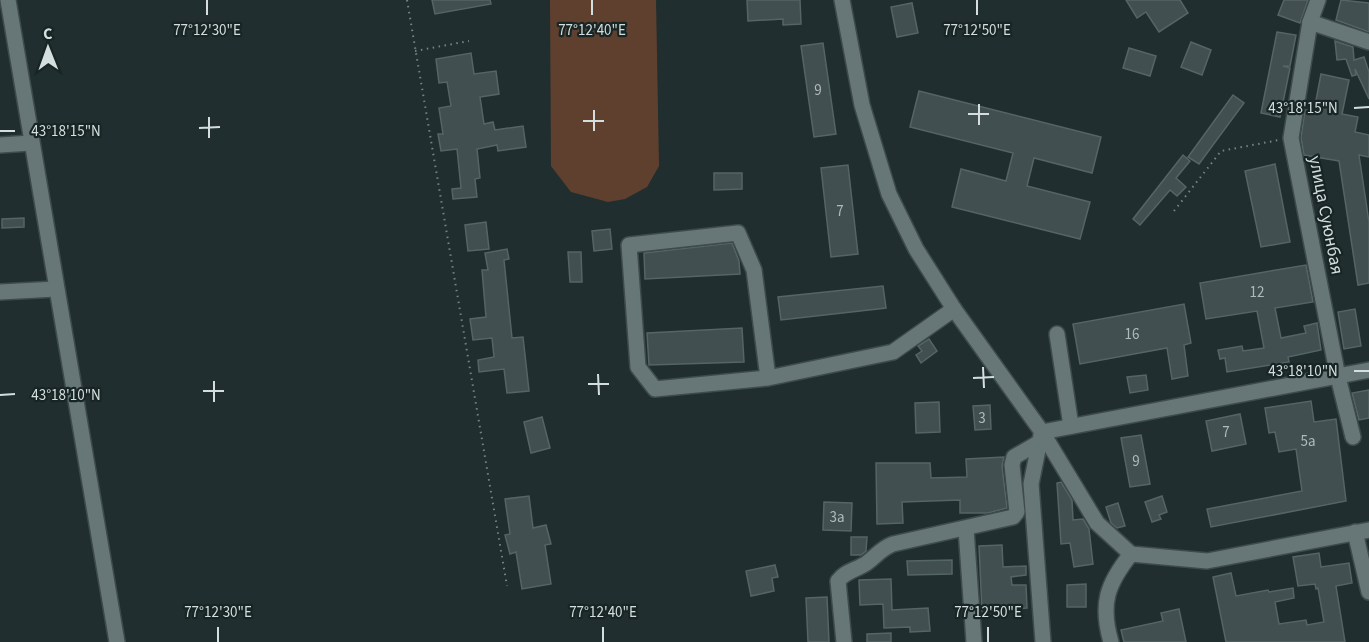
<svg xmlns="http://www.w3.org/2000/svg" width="1369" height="642" viewBox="0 0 1369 642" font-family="'Source Sans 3',sans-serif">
<rect width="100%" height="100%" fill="#212e2f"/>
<path fill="#5f402e" d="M550,0h106l3,166 -12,21 -22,12 -17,3 -37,-10 -20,-26z"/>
<g fill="#414f50" stroke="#556464" stroke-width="1.5">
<path d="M432,0h58l1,4 -56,10z"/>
<path d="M747,0h53l1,24 -18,1v-6l-35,2z"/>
<path d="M1126,0h54l8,13 -29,19 -13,-20 -9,6z"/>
<path d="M1284,0h24l-8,23 -22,-8z"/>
<path d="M1341,0l28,3v29l-33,-12z"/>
<path d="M912,3l6,30 -21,4 -6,-30z"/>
<path d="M1277,32l19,3 -6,31h-7l7,2 -10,49 -19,-4z"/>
<path d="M1335,41l18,6 1,13 10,-3 5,15v27l-14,-30 1,6 -4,1 -6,-17 -9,1z"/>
<path d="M1191,42l20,8 -9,25 -21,-8z"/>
<path d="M823,43l13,91 -22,3 -13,-91z"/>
<path d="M1129,48l27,8 -6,20 -27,-8z"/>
<path d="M471,53l3,21 22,-3 3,23 -19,3 4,27 9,-2 2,8 28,-4 3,21 -28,4 -1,-6 -20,4 3,29 -5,1 2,18 -24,2 -1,-10 9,-1 -4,-39 -16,2 -3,-17h5l-4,-26 12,-2 -4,-24 -8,1 -3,-24z"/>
<path d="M1321,74l28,6 -7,34 16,3 -3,15 14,3v22l-10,-2 10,67v61l-11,2 -19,-124 -35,-6 -3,-17 4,-28 9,1z"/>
<path d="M919,91l182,46 -9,36 -58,-15 -7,28 63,16 -10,37 -128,-32 9,-38 45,12 7,-28 -103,-26z"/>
<path d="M1233,95l11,8 -45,61 -11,-7z"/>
<path d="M1183,155l7,6 -14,17 10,9 -9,9 -7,-6 -30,35 -7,-6z"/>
<path d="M1275,164l15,78 -29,5 -16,-76z"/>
<path d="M848,165l10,89 -27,3 -10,-89z"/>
<path d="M714,173h28v16l-28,1z"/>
<path d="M24,218v9l-22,1v-9z"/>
<path d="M486,222l3,27 -21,2 -3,-26z"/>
<path d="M610,229l2,20 -18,2 -2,-20z"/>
<path d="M732,243l7,18 1,13 -95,5 -1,-26z"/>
<path d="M507,249l2,10 -5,1 8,78 11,-1 6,54 -22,2 -3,-24 -25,3 -1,-12 16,-3 -2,-19 -19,2 -3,-21 16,-2 -4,-47h6l-3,-17z"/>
<path d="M568,252h13l1,30h-12z"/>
<path d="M1306,265l7,37 -38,6 6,30 25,-5 -2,-7 13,-3 4,27 -33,7 1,5 -62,10 -2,-14 -5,1 -2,-9 24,-4 1,5 21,-3 -7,-37 -51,8 -6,-36z"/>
<path d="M883,286l3,22 -105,12 -3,-23z"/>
<path d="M1184,304l7,39 -7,2 4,31 -16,3 -5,-31 -87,16 -7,-40z"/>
<path d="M1355,309l6,37 -17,3 -6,-37z"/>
<path d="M742,328l2,34 -95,3 -2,-32z"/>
<path d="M929,339l8,12 -16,12 -5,-8 6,-4 -4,-5z"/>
<path d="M1146,375l2,15 -18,3 -3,-16z"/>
<path d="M1369,390v28l-10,2 -7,-27z"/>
<path d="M1311,401l3,21 22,-3 10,82 -135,26 -4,-18 95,-18 -6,-42 -17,3 -4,-20 -6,1 -4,-25z"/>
<path d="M939,402l1,30 -24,1 -1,-30z"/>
<path d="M990,405l1,24 -16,1 -2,-24z"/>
<path d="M1240,414l6,30 -34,7 -6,-30z"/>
<path d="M542,417l8,31 -19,5 -7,-31z"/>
<path d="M1141,435l9,49 -20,3 -9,-49z"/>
<path d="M1004,457l-2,9 5,42 -19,5h-28v-13l-58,2 1,21 -26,1 -1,-61h54l1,15 36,-1 -1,-18z"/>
<path d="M1061,482l11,18 1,20 10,-1 6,10 4,35 -19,3 -4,-24 -9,1 -4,-61z"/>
<path d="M529,496l4,32 13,-3 5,19 -6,1 6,39 -29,5 -6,-37 -6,2 -5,-19 5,-1 -5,-35z"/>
<path d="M1162,496l5,16 -8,3 2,4 -9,3 -7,-20z"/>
<path d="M824,502l28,1 -1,28 -28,-1z"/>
<path d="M1118,503l7,23 -8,2 -6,-5 -5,-16z"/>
<path d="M851,537h16l-1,14 -5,4h-10z"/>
<path d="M1002,545l1,22 23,-1v9l-15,2 1,8h14l1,23 -45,3 -3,-65z"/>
<path d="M1319,553l2,14 28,-4 3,20 -16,3 9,56h-119l-13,-65 18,-4 5,23 32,-6 1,2 24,-4 1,10 -19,4 4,22 27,-4 1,5 17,-3 -6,-34 -2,1 -1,-5 -17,2 -5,-29z"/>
<path d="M952,560v14l-44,1 -1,-14z"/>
<path d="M775,565l3,12 -6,1 2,13 -23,5 -5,-25z"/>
<path d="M891,579l1,31 36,-2 2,23 -20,1v-5l-26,1 -1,-24 -23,1 -1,-25z"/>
<path d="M1086,584v23h-19v-22z"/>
<path d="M827,597l2,45h-21l-2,-44z"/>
<path d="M1179,609l7,33h-62l-3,-12 42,-9 -2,-8z"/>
<path d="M891,633v9h-24v-8z"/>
</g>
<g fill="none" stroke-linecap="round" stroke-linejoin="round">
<defs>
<g id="minor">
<path d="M8,0l109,642"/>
<path d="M842,0l20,105 27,89 27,55 38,60 88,123 55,91 34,31 76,7 162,-31"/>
<path d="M1318,0l-8,22 -19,116 47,239 15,60"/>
<path d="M1310,22l59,20"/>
<path d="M0,145l31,-2"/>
<path d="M0,292l56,-3"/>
<path d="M1057,334l14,92"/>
<path d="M768,378l-14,-108 -16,-37 -109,12 9,122 17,22 113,-11 125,-26 61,-43"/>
<path d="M1042,432l327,-62"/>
<path d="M1041,435l-10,49 12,158"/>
<path d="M966,529l8,113"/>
<path d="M1355,532l14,60"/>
<path d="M844,642l-6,-61c8,-11 20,-11 30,-19 9,-7 14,-14 25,-18l120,-27 4,-5 -5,-47 2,-8 26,-15"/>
<path d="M1111,642c-11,-38 -4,-58 20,-88"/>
</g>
</defs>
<use href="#minor" stroke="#3f4b4b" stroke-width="18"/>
<g stroke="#788383" stroke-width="2" stroke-dasharray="1.5 4.5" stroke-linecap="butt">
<path d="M407,0l100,586"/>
<path d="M415,51l54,-10"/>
<path d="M1174,211l47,-60 58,-11"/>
</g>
<use href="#minor" stroke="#677677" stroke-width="15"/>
</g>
<path fill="none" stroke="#d5dede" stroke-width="2" d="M207,0v15M592,0v15M977,0v15M979,104v21M1354,108l15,-1M594,110v21M968,114h21M209,117v21M583,121h21M199,128l21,-1M0,131h15M983,367l1,21M1354,371h15M598,374l1,21M973,378l21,-1M214,381v21M588,384h21M203,391h21M0,395l15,-1M218,627v15M603,627v15M988,627v15"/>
<g text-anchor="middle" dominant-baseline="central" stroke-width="4.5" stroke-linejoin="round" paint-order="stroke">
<g font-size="15" fill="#b0baba">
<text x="818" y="90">9</text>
<text x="840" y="211">7</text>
<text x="1257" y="292">12</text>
<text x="1132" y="334">16</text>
<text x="982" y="418">3</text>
<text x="1226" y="432">7</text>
<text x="1308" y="441">5а</text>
<text x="1136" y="461">9</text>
<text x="837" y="517">3а</text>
</g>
<g font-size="18" fill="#d5dede" stroke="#182525">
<text transform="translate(1326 215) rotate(79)">улица Суюнбая</text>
</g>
</g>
<g font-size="15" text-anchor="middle" fill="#d5dede" stroke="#182525" stroke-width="4.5" stroke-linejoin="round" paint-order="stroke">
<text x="207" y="35">77°12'30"E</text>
<text x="592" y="35">77°12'40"E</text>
<text x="977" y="35">77°12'50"E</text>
<text x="1303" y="113">43°18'15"N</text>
<text x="66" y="136">43°18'15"N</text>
<text x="1303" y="376">43°18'10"N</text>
<text x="66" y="400">43°18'10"N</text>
<text x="218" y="617">77°12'30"E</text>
<text x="603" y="617">77°12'40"E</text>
<text x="988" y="617">77°12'50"E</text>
</g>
<g transform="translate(48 48) rotate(359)" stroke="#182525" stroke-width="4.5" paint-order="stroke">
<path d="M0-4.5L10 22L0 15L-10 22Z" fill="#d5dede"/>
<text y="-9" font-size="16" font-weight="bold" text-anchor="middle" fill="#d5dede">С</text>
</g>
</svg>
